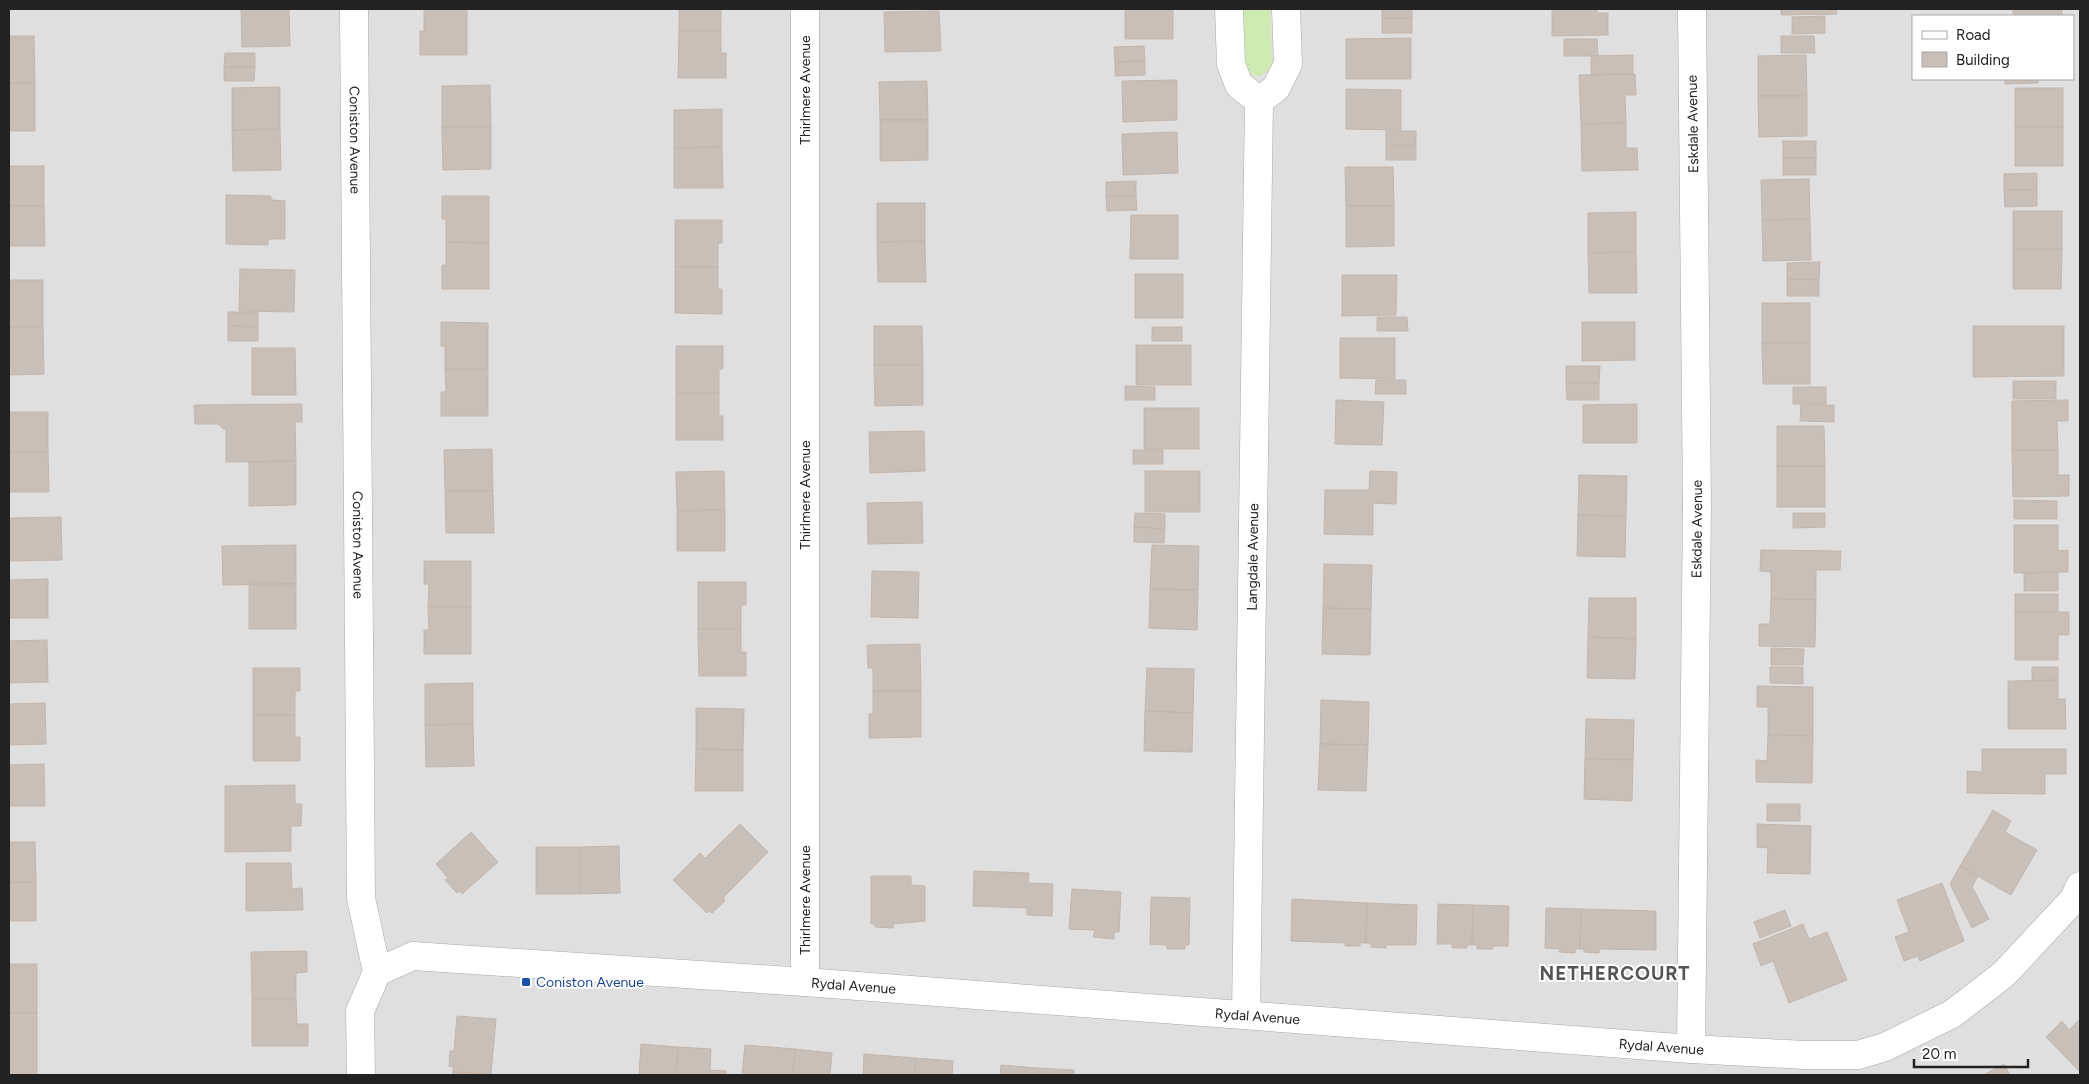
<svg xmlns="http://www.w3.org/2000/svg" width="2089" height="1084" viewBox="0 0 2089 1084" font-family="Figtree,sans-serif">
<rect width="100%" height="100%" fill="#f2efe9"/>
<path fill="#e0dfdf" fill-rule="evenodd" d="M9,9h2071v1066h-2071zM1913,16h160v63h-160z"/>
<path fill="#cdebb0" d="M1243,9h27l2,56 -8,9 -5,2 -9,-2 -5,-7z"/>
<g fill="#c7bfb8" stroke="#c4b6ab">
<path d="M241,9h48l1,37 -48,1z"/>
<path d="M424,9h43v46h-47v-24h4z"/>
<rect x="679" y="9" width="42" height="22"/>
<rect x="1125" y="9" width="48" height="30"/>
<rect x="1382" y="9" width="30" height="9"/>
<path d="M1552,9h45v4h11v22l-56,1z"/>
<path d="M1781,9h55l1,5 -56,1z"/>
<rect x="2013" y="9" width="49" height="7"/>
<path d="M939,11l2,40 -56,1 -1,-40z"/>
<path d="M1825,16v17l-33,1v-17z"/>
<rect x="1382" y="18" width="30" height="15"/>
<path d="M679,31h42v22h5v25h-48z"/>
<path d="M9,36h25l1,47h-26z"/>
<path d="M1781,36h33l1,17h-34z"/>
<path d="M1411,38v41h-65v-40z"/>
<path d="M1564,39h33l1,17h-34z"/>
<path d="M1144,46l1,15 -30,1 -1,-15z"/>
<path d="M225,53h30v14h-31z"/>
<path d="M1633,55v19l-42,1v-19z"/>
<path d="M1806,55l1,41h-49v-40z"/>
<path d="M1145,61v14l-30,1v-14z"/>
<path d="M224,67h31l-1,14h-30z"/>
<path d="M1635,74l1,21h-11l1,28 -45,1 -2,-49z"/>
<path d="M2005,79h33v4l-33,1z"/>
<path d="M1177,80v40l-54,2 -1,-41z"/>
<path d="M927,81l1,39h-48l-1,-38z"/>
<rect x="9" y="83" width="26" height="48"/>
<path d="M490,85l1,42h-49v-41z"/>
<path d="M280,87v42l-48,1v-42z"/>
<rect x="2015" y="88" width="48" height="39"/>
<path d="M1346,89l55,1v40l-55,-1z"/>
<path d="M1758,96h49v40l-48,1z"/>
<path d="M722,109v38l-48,1v-38z"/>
<path d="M880,120h48v40l-48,1z"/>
<path d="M1626,123v25h11l1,22 -56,1 -1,-47z"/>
<path d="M442,127h49v42l-48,1z"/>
<rect x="2015" y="127" width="48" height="39"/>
<path d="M280,129l1,41 -48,1 -1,-41z"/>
<rect x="1386" y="131" width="30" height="14"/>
<path d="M1177,132l1,41 -55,2 -1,-41z"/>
<rect x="1783" y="141" width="33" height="17"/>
<rect x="1386" y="146" width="30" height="14"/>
<path d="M722,147l1,41h-49v-40z"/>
<rect x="1783" y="158" width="33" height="17"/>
<rect x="9" y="166" width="35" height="40"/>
<path d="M1345,167h48l1,39h-48z"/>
<path d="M2037,173v17h-33v-16z"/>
<path d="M1809,179l1,40 -48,1 -1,-40z"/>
<path d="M1136,181v15h-30v-14z"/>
<path d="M2004,190h33v16l-32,1z"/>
<path d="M226,195l45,1v4l14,1v38h-17v6l-42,-1z"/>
<path d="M442,196h47v47l-43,-1v-23h-4z"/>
<path d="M1106,196h30l1,14 -30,1z"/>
<path d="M877,203h48v38l-48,1z"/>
<path d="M9,206h35l1,40h-36z"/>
<path d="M1346,206h48v40l-48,1z"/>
<rect x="2013" y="211" width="49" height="38"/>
<path d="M1636,212v40l-48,1v-40z"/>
<path d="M1131,215h47v44h-48z"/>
<path d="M1810,219l1,41 -48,1 -1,-41z"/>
<path d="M675,220h47v23h-4v24h-43z"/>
<path d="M925,241l1,41h-48l-1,-40z"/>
<path d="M446,242l43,1v46h-47v-24h4z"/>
<path d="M2013,249h49l-1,40h-48z"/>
<path d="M1636,252l1,41h-48l-1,-40z"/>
<path d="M1820,262l-1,18 -32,-1v-16z"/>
<path d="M675,267h43v22h4v25l-47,-1z"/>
<path d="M240,269l55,1 -1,42 -55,-1z"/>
<rect x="1135" y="274" width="48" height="44"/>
<path d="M1342,275h55l-1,40 -54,1z"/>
<path d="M1787,279l32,1v16h-32z"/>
<rect x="9" y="280" width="34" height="47"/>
<rect x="1762" y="303" width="48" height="40"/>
<path d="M228,312h30v15l-30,-1z"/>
<path d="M1377,317h30l1,14h-31z"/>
<path d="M441,322l47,1v46h-43v-23h-4z"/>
<path d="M1582,322h53v38l-53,1z"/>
<path d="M228,326l30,1v14h-30z"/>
<path d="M874,326h48l1,39h-49z"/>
<path d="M1973,326h91v50l-91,1z"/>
<path d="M9,327h34l1,47 -35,1z"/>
<rect x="1152" y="327" width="30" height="14"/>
<path d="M1340,338h55v41l-55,-1z"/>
<path d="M1762,343h48v41h-47z"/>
<rect x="1136" y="345" width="55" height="40"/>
<path d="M676,346h47v23h-4v24h-43z"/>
<path d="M252,348h43l1,47h-44z"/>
<path d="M874,365h49v40l-48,1z"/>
<path d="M1566,366h34l-1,17h-33z"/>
<path d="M445,369h43v47h-47v-24h5z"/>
<path d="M1376,380h30v14h-31z"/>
<rect x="2013" y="381" width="43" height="18"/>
<path d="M1566,383h33v17h-32z"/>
<path d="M1125,386l30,1v13h-30z"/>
<rect x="1793" y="387" width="33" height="17"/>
<path d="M676,393h43v23h4v24h-47z"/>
<path d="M1336,400l48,2 -2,43 -47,-1z"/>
<path d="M2068,400v21h-11l1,29h-46v-49z"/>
<path d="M302,404v18h-7l1,39 -70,1v-31l-8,-7h-23l-1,-19z"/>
<path d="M1637,404v39h-54v-38z"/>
<path d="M1801,405h33v17l-34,-1z"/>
<rect x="1144" y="408" width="55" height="41"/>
<rect x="9" y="412" width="39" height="40"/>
<path d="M1777,426h47l1,40h-48z"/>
<path d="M924,431l1,40 -55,2 -1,-41z"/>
<path d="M492,449l1,42h-48l-1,-41z"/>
<rect x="1133" y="450" width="30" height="14"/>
<path d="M2012,450h46v25h11v21l-56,1z"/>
<path d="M9,452h39l1,40h-40z"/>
<path d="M296,461v44l-47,1v-44z"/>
<rect x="1777" y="466" width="48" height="41"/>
<path d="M724,471l1,39 -48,1 -1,-39z"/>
<rect x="1145" y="471" width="55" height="41"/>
<path d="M1370,471l27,1 -1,32 -23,-1v32l-49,-1 1,-44h44z"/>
<path d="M1579,475l48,1 -1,40 -48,-1z"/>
<path d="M445,491h48l1,42h-48z"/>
<path d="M2014,500l43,1v18h-43z"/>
<path d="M922,502l1,41 -55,1 -1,-41z"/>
<path d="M725,510v41h-48v-40z"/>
<path d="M1135,513l30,1v15l-31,-2z"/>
<path d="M1793,513h32v14l-32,1z"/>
<path d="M1578,515l48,1 -1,41 -48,-1z"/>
<path d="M61,517l1,43 -53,1v-43z"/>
<path d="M2014,525h44v26l10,-1v22l-54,1z"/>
<path d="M1134,527l31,2 -1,14 -30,-1z"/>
<path d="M296,545v39l-73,1 -1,-39z"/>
<path d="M1152,545l47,1 -1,44 -48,-1z"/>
<path d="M1761,550l80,1 -1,19h-24v30l-45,-1v-27l-11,-1z"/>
<path d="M424,561h47v46h-43l1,-23h-5z"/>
<path d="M1324,564l48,1 -1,44 -48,-1z"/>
<path d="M872,571l47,1 -1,46 -47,-1z"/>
<path d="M2058,572v19h-34v-18z"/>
<path d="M48,579v39h-39v-38z"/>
<path d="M698,582h48v23h-5v24h-43z"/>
<rect x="249" y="584" width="47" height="45"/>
<path d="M1150,589l48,1 -1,40 -48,-2z"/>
<rect x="2015" y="594" width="43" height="18"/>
<path d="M1589,598h47v41l-48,-2z"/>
<path d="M1771,599l45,1 -1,47 -56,-1v-22h11z"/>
<path d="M428,607h43v47h-47v-24h5z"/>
<path d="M1323,608l48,1 -1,46 -48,-1z"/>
<path d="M2015,612h54v23h-11v25h-43z"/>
<path d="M698,629h43v23h5v24h-47z"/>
<path d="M1588,637l48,2 -1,40 -48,-1z"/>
<path d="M47,640l1,42 -39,1v-42z"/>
<path d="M920,644l1,47h-48v-23h-5l-1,-23z"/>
<path d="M1771,648l33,1 -1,16h-32z"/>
<path d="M1770,667h33v17l-33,-1z"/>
<path d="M2032,667h26v13l-26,1z"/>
<path d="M253,668h47v23h-5v24h-42z"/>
<path d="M1147,668l47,1 -1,44 -48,-2z"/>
<path d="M2058,680v19h7l1,30h-58v-48z"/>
<path d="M473,683v41l-48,1v-41z"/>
<path d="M1757,686l56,1v49l-45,-1v-28h-11z"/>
<path d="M873,691h48v46l-52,1v-24h4z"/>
<path d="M1321,700l48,2 -1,43 -48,-1z"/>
<path d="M45,703l1,41 -37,1v-41z"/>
<path d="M696,708l48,1 -1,41 -47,-1z"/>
<path d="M1145,711l48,2 -1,39 -48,-1z"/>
<path d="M253,715h42v22h5v24h-47z"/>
<path d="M1586,719l48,1 -1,40 -48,-1z"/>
<path d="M473,724l1,42 -48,1 -1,-42z"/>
<path d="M1768,735l45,1 -1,47 -56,-1v-22l11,1z"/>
<path d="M1320,744l48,1 -2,46 -48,-1z"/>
<path d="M696,749l47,1v41h-48z"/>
<path d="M1982,749h84v25h-21v20l-78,-1v-22l15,1z"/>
<path d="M1585,759l48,1 -1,41 -48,-2z"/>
<path d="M44,764l1,42h-36v-41z"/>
<path d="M295,785v19h7l-1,22h-10v25l-66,1v-66z"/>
<rect x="1767" y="804" width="33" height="17"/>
<path d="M1993,810l18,11 -6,11 32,18 -26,45 -51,-29z"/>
<path d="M740,824l28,28 -45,46 2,3 -13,12 -3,-2 -2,2 -34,-33 27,-27 5,5z"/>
<path d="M1757,824l54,2 -1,48 -43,-1 1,-25 -11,-1z"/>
<path d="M471,832l27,30 -36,32 -2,-3 -3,2 -12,-13 3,-2 -12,-14z"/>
<path d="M9,842h26l1,40h-27z"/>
<path d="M619,846l1,47 -40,1v-47z"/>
<rect x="536" y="847" width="44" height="47"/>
<path d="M246,863h45l1,26 10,-1 1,22 -57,1z"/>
<path d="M1960,866l18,10 -6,11 17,32 -17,9 -22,-44z"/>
<path d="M974,871l55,2 -1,10 25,1 -1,32 -25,-1v-7l-54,-2z"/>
<path d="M871,876h40v9l14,1v35l-32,3v4l-18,-1v-3h-4z"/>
<rect x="9" y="882" width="27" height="39"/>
<path d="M1942,883l22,58 -44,20 -2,-5 -14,5 -9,-24 14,-5 -12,-32z"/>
<path d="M1072,889l49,3 -2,40h-5v7l-21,-2 2,-7 -26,-1z"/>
<path d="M1151,897l39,1 -1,47h-4v4h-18v-4l-17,-1z"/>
<path d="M1292,899l75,4 -1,40h-6v3h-15v-3l-54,-2z"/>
<path d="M1367,903l50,2 -1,40h-30v3l-15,-1v-4h-5z"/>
<path d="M1438,904l35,1 -1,40h-5v3h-15v-4h-15z"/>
<path d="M1473,905l36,1 -1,40h-15v3h-16v-4h-5z"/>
<path d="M1546,908l35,1 -1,40h-5v4l-16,-1 1,-3 -15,-1z"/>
<path d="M1581,909l75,2v39l-57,-1v4l-15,-1v-3h-4z"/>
<path d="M1785,910l6,16 -31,12 -6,-16z"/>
<path d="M1803,924l6,15 18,-7 20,48 -58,23 -16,-42 -12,5 -8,-22z"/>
<path d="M307,951v21l-11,1v26h-44l-1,-47z"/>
<rect x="9" y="964" width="28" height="49"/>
<path d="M252,999h44l1,25h11v22h-56z"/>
<rect x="9" y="1013" width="28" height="62"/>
<path d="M457,1016l39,3 -5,55 -38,-2v-5l-4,-1 1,-15h4z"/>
<path d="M2080,1019v53l-34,-35 16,-16 7,9z"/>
<path d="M641,1044l37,3 -2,28h-37z"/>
<path d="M745,1045l50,4 -2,26h-51z"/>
<path d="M678,1047l33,2 -1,21 16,1v4h-50z"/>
<path d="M795,1049l37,4 -2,22h-37z"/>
<path d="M864,1054l52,4 -1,17h-52z"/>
<path d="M916,1058l37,3 -1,14h-37z"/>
<path d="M2004,1064l6,11h-24l-1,-1z"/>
<path d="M1001,1065l36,3v7h-37z"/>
<path d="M1037,1068l37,2v5h-37z"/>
<path d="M453,1072l38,2v1h-39z"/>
</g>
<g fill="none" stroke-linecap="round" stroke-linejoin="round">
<defs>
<g id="street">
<path id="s1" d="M354,9l7,889 16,74 -17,39 1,64"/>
<path d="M1229,9l2,55 8,21 20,16 17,-13 12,-24 -2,-55"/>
<path id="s2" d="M377,972l36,-16 392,26 886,67 114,6h53l27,-8 67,-33 52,-40 70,-75 6,-13"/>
<path d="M805,982v-973"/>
<path id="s3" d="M1246,1015l13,-914"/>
<path id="s4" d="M1691,1049l6,-543 -5,-497"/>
</g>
</defs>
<use href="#street" stroke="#a9a9a9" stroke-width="29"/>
<use href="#street" stroke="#fff" stroke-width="28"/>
</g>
<rect fill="#1a4fb4" stroke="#fff" stroke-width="2" x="521" y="977" width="10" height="10" rx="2.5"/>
<g text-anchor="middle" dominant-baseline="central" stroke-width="4" stroke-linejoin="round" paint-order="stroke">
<g font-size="14" fill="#222" stroke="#fff">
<text transform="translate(805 90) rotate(-90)">Thirlmere Avenue</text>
<text transform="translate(1693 124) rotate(-91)">Eskdale Avenue</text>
<text stroke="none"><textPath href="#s1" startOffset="131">Coniston Avenue</textPath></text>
<text transform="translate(805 495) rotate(-90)">Thirlmere Avenue</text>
<text stroke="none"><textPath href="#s4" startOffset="520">Eskdale Avenue</textPath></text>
<text stroke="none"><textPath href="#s1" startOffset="536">Coniston Avenue</textPath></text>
<text stroke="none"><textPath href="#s3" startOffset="458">Langdale Avenue</textPath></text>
<text transform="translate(805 900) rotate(-90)">Thirlmere Avenue</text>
<text stroke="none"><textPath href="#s2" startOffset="481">Rydal Avenue</textPath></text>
<text stroke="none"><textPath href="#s2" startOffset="886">Rydal Avenue</textPath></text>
<text stroke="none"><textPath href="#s2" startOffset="1291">Rydal Avenue</textPath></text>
</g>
<g font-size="14" fill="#164399" stroke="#fff" text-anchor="start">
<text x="536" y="982">Coniston Avenue</text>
</g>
<g font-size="19" font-weight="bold" letter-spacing="1" fill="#555" stroke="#fff">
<text x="1615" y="973">NETHERCOURT</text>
</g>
</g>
<rect width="2089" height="1084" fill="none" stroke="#222222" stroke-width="20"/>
<rect x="1912" y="15" width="162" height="65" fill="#ffffff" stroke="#a7a7a7"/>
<rect x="1922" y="31" width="25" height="8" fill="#ffffff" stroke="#a7a7a7"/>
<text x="1956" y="40" font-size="15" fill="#222222">Road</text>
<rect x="1922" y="52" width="25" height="15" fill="#c7bfb8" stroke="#a7a7a7"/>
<text x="1956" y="65" font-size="15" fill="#222222">Building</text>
<path d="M1914 1059v8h114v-8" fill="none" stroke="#222222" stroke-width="2.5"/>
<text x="1922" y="1059" font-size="15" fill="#222222" stroke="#ffffff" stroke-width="4" paint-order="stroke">20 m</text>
</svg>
